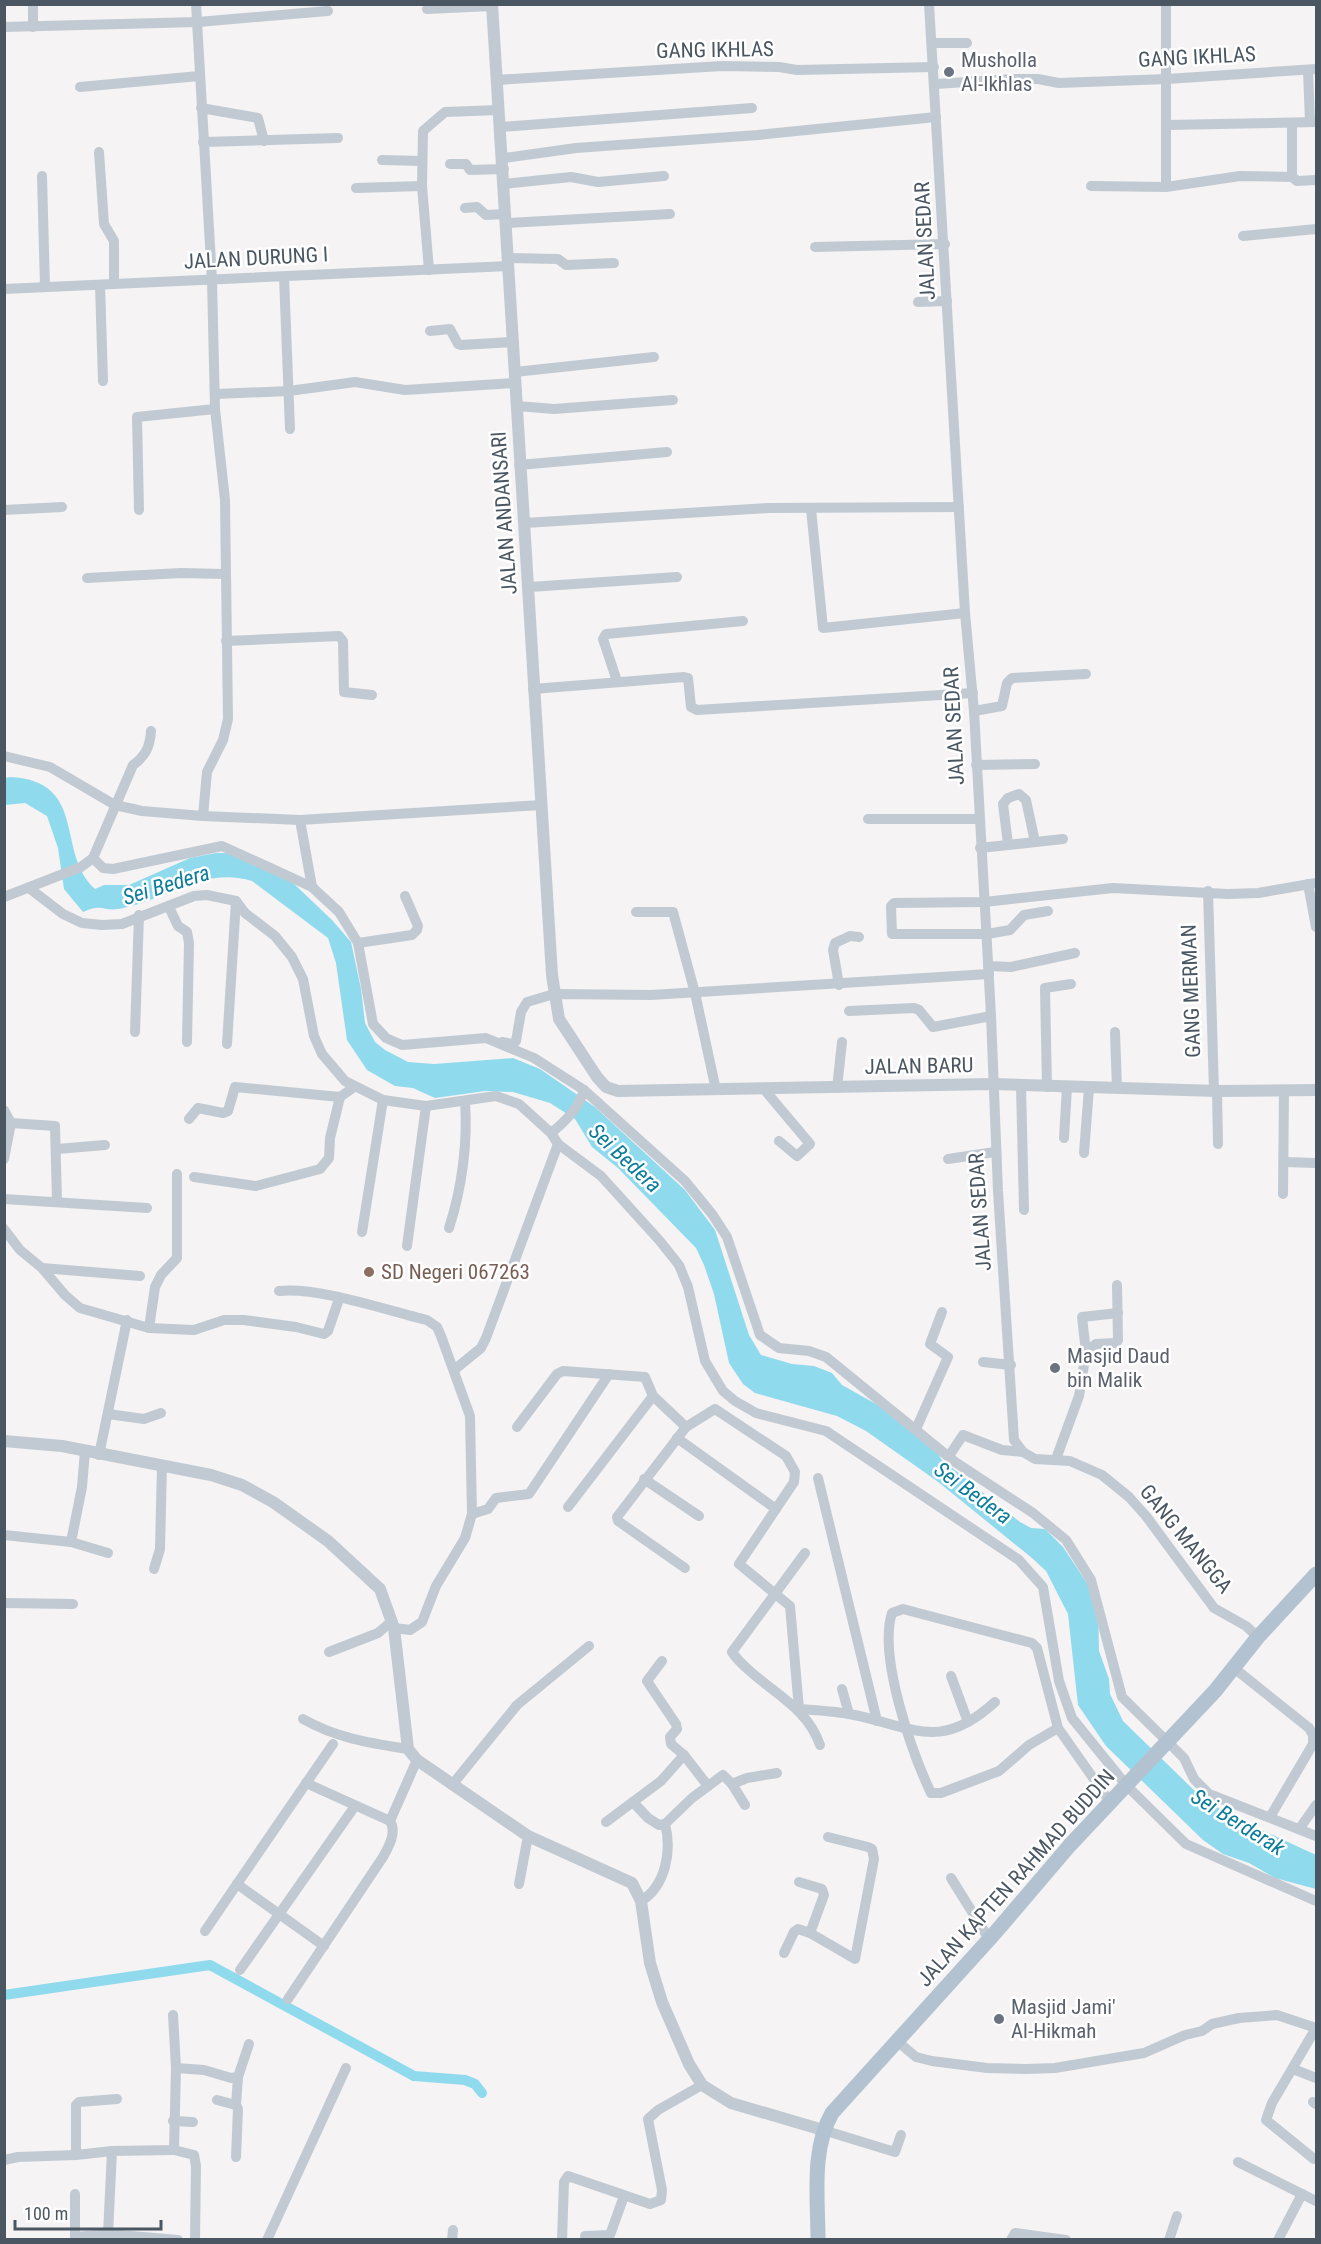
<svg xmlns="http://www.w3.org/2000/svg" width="1321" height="2244" viewBox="0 0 1321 2244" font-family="'Roboto Condensed',sans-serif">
<rect width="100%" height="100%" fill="#f5f3f3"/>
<path fill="#90daee" d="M10,777c79,4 45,76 85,112l9,-4h25l61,-27 26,-5h13l63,29 40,38 19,22 10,47 4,34 10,19 10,8 23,12 26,2 79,-6 27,11 55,38 90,83 30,40 34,105 12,20 31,9 22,2 18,7 10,12 34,19 58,41 7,14 79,63 11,6 14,1 18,18 32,48 3,12 1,44 10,28 1,15 13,27 76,74 30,20 87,40v34l-41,-11 -26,-15 -26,-9 -20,-14 -97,-94 -28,-41 -10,-91 -22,-43 -14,-13 -95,-77 -71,-50 -29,-15 -82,-23 -12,-9 -14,-21 -15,-69 -10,-29 -8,-17 -78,-80 -26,-21 -17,-28 -25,-16 -37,-11 -28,-1 -50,7 -22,-10 -18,-2 -28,-16 -20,-30 -11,-77 -8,-25 -76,-57c-47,-15 -85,18 -129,27 -19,5 -20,-6 -40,4l-19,-23 -6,-41 -11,-32 -22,-13 -20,2v-27z"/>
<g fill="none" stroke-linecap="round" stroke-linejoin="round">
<path stroke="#90daee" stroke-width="10" d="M4,1995l206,-30 204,111 51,4 10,4 7,9"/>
<g stroke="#c1cad2" stroke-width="10">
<path d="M33,4v23"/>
<path d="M929,4l36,609 9,98 17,305 7,175 16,249 9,12 12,7 35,2 32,14 27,22 17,19 68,92 32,18 12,11"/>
<path d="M427,9l65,-3"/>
<path d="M4,27l194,-5 130,-11"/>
<path d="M933,43h34"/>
<path d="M1308,70l2,52"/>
<path d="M496,80l226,-14 57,1 18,3 137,-3"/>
<path d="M936,84l76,-5h26l21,4 108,-4 149,-10"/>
<path d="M80,87l119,-11"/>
<path d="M201,108l57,10 6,23"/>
<path d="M1166,125l150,-3"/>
<path d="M501,127l251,-19"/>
<path d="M203,142l135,-4"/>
<path d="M99,152l5,72 10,17v43"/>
<path d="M504,158l72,-10 182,-13 178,-18"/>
<path d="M382,160l39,1"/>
<path d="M450,164h16l4,6 34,-1"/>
<path d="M42,176l3,111"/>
<path d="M1292,177l5,4 19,-1"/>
<path d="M504,184l67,-7 27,5 66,-6"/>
<path d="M1091,186l75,1 74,-11 52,1v-54"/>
<path d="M1166,187v-183"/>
<path d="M356,188l66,-2"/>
<path d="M465,208l12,-1 9,8 19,-1"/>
<path d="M506,223l164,-9"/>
<path d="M1243,236l73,-7"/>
<path d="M815,247l130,-3"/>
<path d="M509,258l49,1 8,6 48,-2"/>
<path d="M429,270l-7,-84 1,-55 22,-19 54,-2"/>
<path d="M284,277l6,152"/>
<path d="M100,285l3,96"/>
<path d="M4,289l505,-23"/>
<path d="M918,302l29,-1"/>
<path d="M430,331l20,-2 8,15 3,1 51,-3"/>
<path d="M515,372l139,-15"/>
<path d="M216,394l73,-3 66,-9 50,8 110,-7"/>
<path d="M517,406l37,3 119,-9"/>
<path d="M519,465l148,-13"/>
<path d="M811,509l12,119 142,-15"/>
<path d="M4,510l58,-3"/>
<path d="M139,510l-2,-93 78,-8"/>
<path d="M525,523l243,-15 191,-1"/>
<path d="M87,578l94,-5 44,1"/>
<path d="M530,587l147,-10"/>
<path d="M226,641l113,-5 4,5 1,51 28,3"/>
<path d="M617,681l-14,-42 3,-5 137,-13"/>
<path d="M533,689l151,-12 4,1 3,29 6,3 276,-17"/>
<path d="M974,711l28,-5 5,-23 5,-5 74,-4"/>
<path d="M4,756l46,11 65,38 27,6 61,5 4,-44 16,-32 5,-21 -3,-219 -10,-91 -3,-129 -16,-276"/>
<path d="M976,765l59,-1"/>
<path d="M203,816l97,4 242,-15"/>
<path d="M868,819h110"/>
<path d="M300,820l12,67"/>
<path d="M1008,844l-5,-40 5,-6 11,-4 7,6 9,42"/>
<path d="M980,848l83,-9"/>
<path d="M93,858l10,10 10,1 109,-23 90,41 27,25 19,31 15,81 13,14 16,7 84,-7 48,20 50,32 101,91 27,33 15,23 33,98 19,13 30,3 17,6 129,105 78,51 33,27 25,40 31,117 62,61 10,21 15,15 107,42"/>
<path d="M1308,884l8,43"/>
<path d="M29,888l34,26 19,9 20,2 20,-1 72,-28 13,-1 29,6 9,12 30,23 17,21 11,22 11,57 8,18 23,27 38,19 43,6 70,-10 23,8 32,29 7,11 43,32 58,64 20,25 9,22 17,74 18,30 12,10 21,12 70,18 193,129 24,27 16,94 13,37 55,68 59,58 130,57"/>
<path d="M1208,891l6,200"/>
<path d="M4,897l77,-30 12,-9 40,-93c13,-9 17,-19 18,-34"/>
<path d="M169,907l9,19 9,6 2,11 -2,99"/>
<path d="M1048,911l-24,4 -14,15 -23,4h-95l-1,-28 3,-3 90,-1 129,-14 115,6 30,-1 58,-10"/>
<path d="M636,912h37l22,81 21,97"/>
<path d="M358,943l54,-8 5,-5 1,-4 -13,-30"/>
<path d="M988,966l23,1 64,-14"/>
<path d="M839,985l-6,-35 2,-7 15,-7 9,1"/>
<path d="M849,1011l65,-3 5,2 14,17 58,-11"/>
<path d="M135,1032l4,-117"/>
<path d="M1115,1032l2,56"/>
<path d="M502,1042l11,2 3,-3 5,-29 6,-10 27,-8 97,1 338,-21"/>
<path d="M227,1044l9,-143"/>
<path d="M1021,1086l3,124"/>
<path d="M1047,1087l-2,-99 26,-4"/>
<path d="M763,1088l47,56 -13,12 -18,-15"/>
<path d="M837,1088l5,-46"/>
<path d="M1217,1091l1,53"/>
<path d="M4,1110l7,13 -7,36"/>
<path d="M189,1119l9,-11 25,5 5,-2 7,-24 105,10 14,-10"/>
<path d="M11,1123l44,3 2,75"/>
<path d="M551,1133c14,-11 28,-25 33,-43"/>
<path d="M1064,1138l3,-51"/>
<path d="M57,1149l48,-4"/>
<path d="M1084,1153l5,-65"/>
<path d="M948,1159l47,-7"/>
<path d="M1285,1162l31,1"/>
<path d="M194,1177l62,9 64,-17 9,-11 1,-20 10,-41"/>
<path d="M1283,1194l1,-104"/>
<path d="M4,1199l143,9"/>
<path d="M449,1228c13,-40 19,-86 16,-127"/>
<path d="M4,1229l16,21 22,18 23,27 15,13 69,20 45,2 30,-10h20l52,7 28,7 4,-3 11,-32"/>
<path d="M362,1232l21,-132"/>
<path d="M407,1246l19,-140"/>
<path d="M42,1268l98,8"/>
<path d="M279,1291c41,-4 106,19 148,29l10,7 4,9 29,80 2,98 -7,24 -29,48 -14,36 -12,8 -16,-2"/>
<path d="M149,1328l6,-41 6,-12 16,-17v-84"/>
<path d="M1086,1352l-4,-35 36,-4"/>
<path d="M983,1362l28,3"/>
<path d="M454,1370l27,-22 5,-10 72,-194"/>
<path d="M108,1414l36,5 17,-6"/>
<path d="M517,1427l40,-53 6,-3 82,6 8,19 33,31"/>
<path d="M916,1429l32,-72 -18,-13 12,-32"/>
<path d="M677,1438l99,71"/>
<path d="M99,1455l28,-135"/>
<path d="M949,1456l14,-21 39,15 21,2"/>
<path d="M1056,1459l23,-63 7,-44 10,-8 20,-1 2,-3 -1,-55"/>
<path d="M818,1478l59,243"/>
<path d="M644,1479l55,37"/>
<path d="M568,1507l85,-111"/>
<path d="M472,1514l16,-5 8,-11 33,-4 80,-120"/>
<path d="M4,1535l67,7 11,-55 3,-36"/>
<path d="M71,1542l37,11"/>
<path d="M805,1553l-73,99c5,8 12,14 19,20 27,24 57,38 69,73"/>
<path d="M685,1568l-67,-47 -1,-4 69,-90 29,-18 71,47 9,16 -1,10 -55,82 51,42 9,103"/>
<path d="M154,1569l6,-20 2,-84"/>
<path d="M4,1603l69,1"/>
<path d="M329,1652l49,-19 14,-12"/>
<path d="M662,1661l-15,20 29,43 1,5 -7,8 1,7 13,11 24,31"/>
<path d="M1234,1668l75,60 4,7v9l-43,73"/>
<path d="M951,1676l17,46"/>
<path d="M842,1689l7,25"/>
<path d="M799,1709c16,1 34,2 50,5 62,11 89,40 146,-12"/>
<path d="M303,1719c33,19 67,24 105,30"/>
<path d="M1058,1728l-29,17 -30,26 -58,22h-10c-19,-40 -53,-137 -39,-180l11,-4 129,34 5,5 21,80 52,74"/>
<path d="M306,1783l84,38"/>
<path d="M732,1784l13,21"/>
<path d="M452,1785l65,-80 72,-59"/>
<path d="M633,1802l15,16 11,7 6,-1"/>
<path d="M606,1822l55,-41 23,-26"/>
<path d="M1300,1828l16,-23"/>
<path d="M951,1878l38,61"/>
<path d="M799,1882l23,7 2,6 -14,38"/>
<path d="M519,1884l9,-48"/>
<path d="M641,1901c25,-15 31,-51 24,-77l27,-26 31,-23 9,9 15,-6 30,-5"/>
<path d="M205,1931l32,-47"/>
<path d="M324,1946l-87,-62 96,-140"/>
<path d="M784,1953l10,-21 4,-3 12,4 45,26 19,-100 -2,-10 -4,-2 -40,-10"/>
<path d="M240,1970l115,-164"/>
<path d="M288,1999l95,-142c6,-11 14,-25 7,-36l27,-61"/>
<path d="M173,2015l3,53 -2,82 -62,1 -4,83 70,6"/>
<path d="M897,2041l19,16 16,4 55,7 39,1 29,-1 89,-15 41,-18 17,-4 10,-7 27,-6 38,-3 39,13"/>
<path d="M176,2068l28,2 27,8 7,-1 11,-33"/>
<path d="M1293,2069l23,9"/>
<path d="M217,2100l19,5 2,4 -2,48"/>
<path d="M1313,2102l3,2"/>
<path d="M236,2105l2,-28"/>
<path d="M173,2121l20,1"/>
<path d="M823,2130l72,22 6,-17"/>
<path d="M174,2150l20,5 2,11 -1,74"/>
<path d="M76,2155v-50l3,-3 38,-3"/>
<path d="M1314,2159l-48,-39 6,-17 44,-75"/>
<path d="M4,2160l14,-3 58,-2 36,-4"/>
<path d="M1238,2162l78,39"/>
<path d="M75,2194v46"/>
<path d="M585,2236l25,-1 14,-39"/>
<path d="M75,2237l33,-3"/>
<path d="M267,2240l79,-172"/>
<path d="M452,2240l1,-10"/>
<path d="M562,2240l2,-58 4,-6 82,28 11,-4 1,-10 -14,-71 10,-9 44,-25"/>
<path d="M1011,2240l4,-7 51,7"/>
<path d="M1169,2240l8,-24"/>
<path d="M1278,2240l24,-46"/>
</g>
<g stroke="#c1cad2" stroke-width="12">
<path d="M492,4l60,971 7,44 38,58 9,10 12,4 375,-7 224,7 99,-1"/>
<path d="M4,1441l58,5 149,29 31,10 31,17 55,39 52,48 14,39 14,121 9,11 111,76 104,47 9,18 9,62 12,39 27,62 13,21 29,18 92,27"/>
</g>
<path stroke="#b3c2d1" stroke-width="15" d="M818,2240c0,-42 -7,-90 14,-127l162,-179 76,-89 145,-154 43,-54 58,-63"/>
</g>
<g fill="#6b7280" stroke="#fff" stroke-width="2">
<circle cx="949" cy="72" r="6"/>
<circle cx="1055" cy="1368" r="6"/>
<circle cx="999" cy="2019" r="6"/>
</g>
<circle fill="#8d6e63" stroke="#fff" stroke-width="2" cx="369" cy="1272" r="6"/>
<g text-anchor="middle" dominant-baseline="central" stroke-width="5" stroke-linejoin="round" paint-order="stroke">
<g font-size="21" fill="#4a5661" stroke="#fff">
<text transform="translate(715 50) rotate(-1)">GANG IKHLAS</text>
<text transform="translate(1197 57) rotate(-3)">GANG IKHLAS</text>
<text transform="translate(925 241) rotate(-93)">JALAN SEDAR</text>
<text transform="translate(256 258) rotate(-3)">JALAN DURUNG I</text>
<text transform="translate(504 513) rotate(-94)">JALAN ANDANSARI</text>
<text transform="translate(954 726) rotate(-93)">JALAN SEDAR</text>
<text transform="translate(1191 991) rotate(-92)">GANG MERMAN</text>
<text transform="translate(919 1066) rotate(-1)">JALAN BARU</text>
<text transform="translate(980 1212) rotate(-94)">JALAN SEDAR</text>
<text transform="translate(1186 1539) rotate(51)">GANG MANGGA</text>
<text transform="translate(1016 1878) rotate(-48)">JALAN KAPTEN RAHMAD BUDDIN</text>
</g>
<g font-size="21" fill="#5b616d" stroke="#fff" text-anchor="start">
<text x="961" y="60">Musholla<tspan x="961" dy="24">Al-Ikhlas</tspan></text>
<text x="1067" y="1356">Masjid Daud<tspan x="1067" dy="24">bin Malik</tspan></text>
<text x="1011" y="2007">Masjid Jami'<tspan x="1011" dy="24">Al-Hikmah</tspan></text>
</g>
<g font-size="21" fill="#785e54" stroke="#fff" text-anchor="start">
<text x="381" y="1272">SD Negeri 067263</text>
</g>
<g font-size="22" font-style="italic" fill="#0c7c9b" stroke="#fff">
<text transform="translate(166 885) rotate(-17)">Sei Bedera</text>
<text transform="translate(625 1158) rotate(43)">Sei Bedera</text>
<text transform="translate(973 1493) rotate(36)">Sei Bedera</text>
<text transform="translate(1238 1822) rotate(32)">Sei Berderak</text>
</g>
</g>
<rect width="1321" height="2244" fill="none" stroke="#4a5661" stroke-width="12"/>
<path d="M15 2220v9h146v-9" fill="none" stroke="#4a5661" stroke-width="3"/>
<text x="24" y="2220" font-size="18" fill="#4a5661" stroke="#ffffff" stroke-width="4.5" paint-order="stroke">100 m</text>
</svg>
